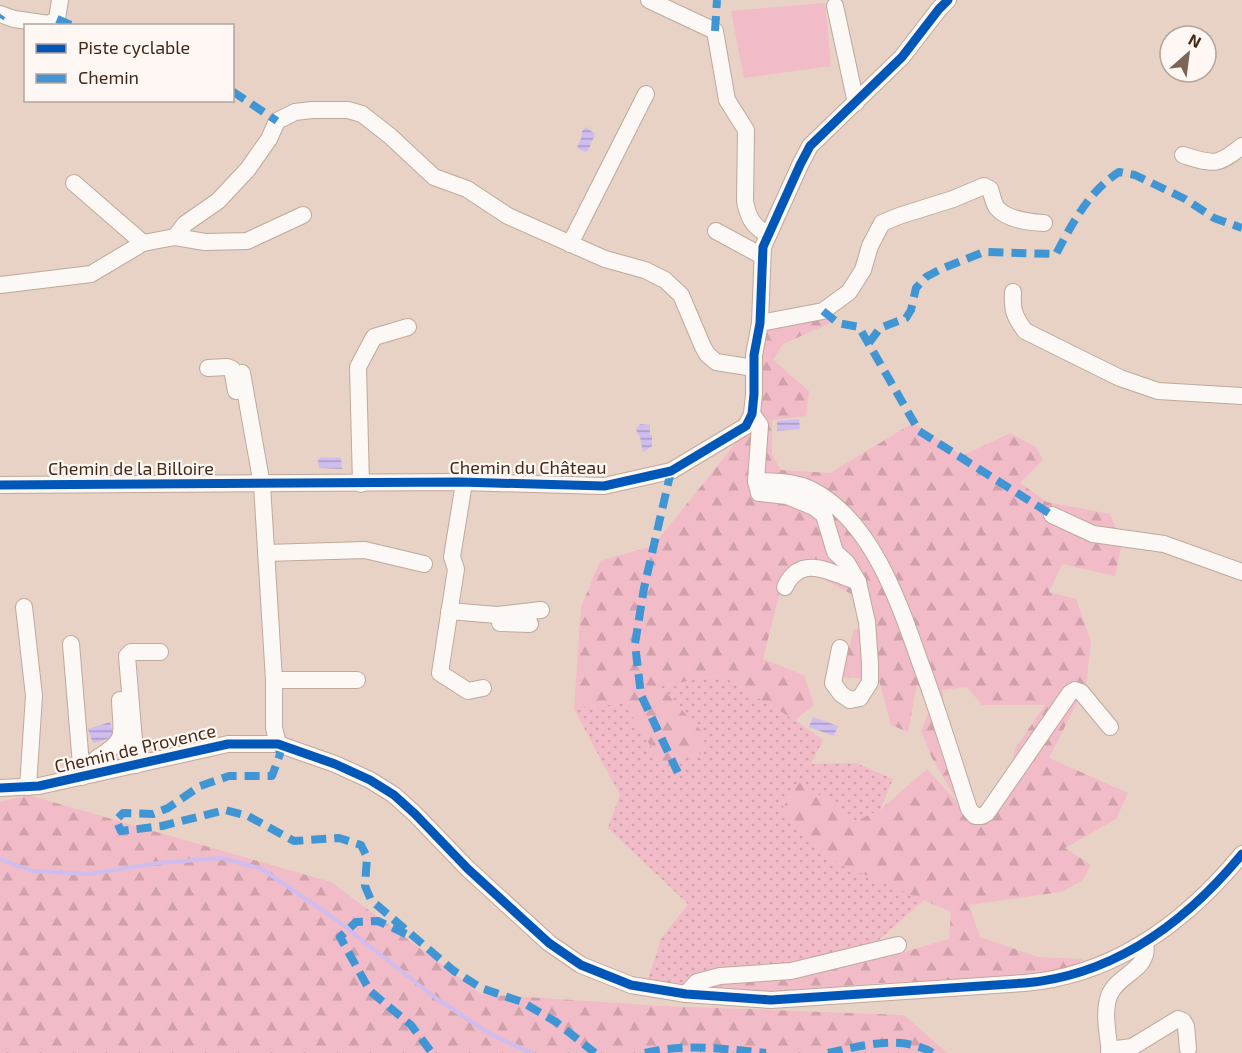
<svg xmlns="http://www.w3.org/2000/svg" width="1242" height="1053" viewBox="0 0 1242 1053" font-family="'Exo 2',sans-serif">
<defs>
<pattern id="grass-dots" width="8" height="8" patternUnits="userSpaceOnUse" patternTransform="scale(1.5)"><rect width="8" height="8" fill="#f1bbc8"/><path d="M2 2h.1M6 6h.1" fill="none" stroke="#d0a1ab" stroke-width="1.8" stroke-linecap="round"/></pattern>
<pattern id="forest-firs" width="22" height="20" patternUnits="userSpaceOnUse" patternTransform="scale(1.5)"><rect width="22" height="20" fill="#f1bbc8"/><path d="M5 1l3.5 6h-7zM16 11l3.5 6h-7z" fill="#d0a1ab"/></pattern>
<pattern id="water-rules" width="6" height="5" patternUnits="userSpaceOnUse" patternTransform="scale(1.5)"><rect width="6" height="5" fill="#cebdee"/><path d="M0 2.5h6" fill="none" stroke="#a99ac0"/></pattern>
</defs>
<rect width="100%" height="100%" fill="#e8d2c5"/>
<path fill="url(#grass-dots)" d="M721,675l74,45 28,20 -12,24 45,-1 37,16 -13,31 -24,11 -56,-39 38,81 86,37 -67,59 -156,28 -53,-8 13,-40 27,-35 -80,-76 12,-33 -46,-86 50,-6 38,60 38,-9 -40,-68z"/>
<g fill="url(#forest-firs)">
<path d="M822,313l13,8 -52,23 -10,16 36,31 -3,25 -34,4v35l9,15 49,3 83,-50 49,33 48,-23 26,14 7,13 -23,23 27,19 63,12 12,28 -7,34 -53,-12 -13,28 27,7 15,42 -5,44 -37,73 79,35 -12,26 -51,29 26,17 -9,16 -21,11 -92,13 11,32 58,20 45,2 -6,6 -58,14 -139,4 -133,12 -46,-8 156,-28 34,-3 58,-17 2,-27 -113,-49 -58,-51 20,-30 56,39 24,-11 47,-41 49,54 28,-20 11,-54 30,-44h-63l-15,-18 -25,3 17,114 -27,-46 -11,-27 10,-25 -14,-22 -9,48 -17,-7 -12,-45 -38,-3 13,-48h10l2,-27 -52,-28 -31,5 -20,80 41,16 10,30 -19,15 -74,-45 -61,11 46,50 -6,18 -39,9 -37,-60 -50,6 7,-102 19,-46 53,-15 94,-117 16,-31 -5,-39 6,-35z"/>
<path d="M28,795l303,87 150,112 181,12 242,9 43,38h-947v-251z"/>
</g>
<path fill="#f1bbc8" d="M825,3l6,63 -87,12 -13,-67z"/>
<g fill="url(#water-rules)">
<path d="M586,127l9,7 -7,17 -3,1 -8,-4 5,-12v-5z"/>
<path d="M799,419l1,10 -23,2v-10z"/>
<path d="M640,424l10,1v10h2v11l-9,6 -3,-15 -4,-7z"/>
<path d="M321,457l20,1 1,11 -23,-1 -1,-8z"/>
<path d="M813,717l25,9 -4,10 -25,-9z"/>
<path d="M110,722l4,15 -21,6 -5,-14z"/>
</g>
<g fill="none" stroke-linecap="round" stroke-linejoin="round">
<path stroke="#cebdee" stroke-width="4" d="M0,859l32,12 57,3 69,-11 64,-5 40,11 73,50 102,80 55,36 40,18"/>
<defs>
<g id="minor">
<path d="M649,0l66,31 12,69 19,30 -1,71c3,17 8,25 23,34"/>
<path d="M835,6l21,97"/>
<path d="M0,14l14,5 35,5 8,-5 3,-19"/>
<path d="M1183,155c30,9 34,12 59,-9"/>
<path d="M74,183l69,60"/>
<path d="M716,231l46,25"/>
<path d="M175,237l10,-13 33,-23 30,-32 21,-30 8,-18 18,-9 17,-2h36l14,4 28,22 44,41 33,12 41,27 97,43 40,11 20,10 16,15 22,52 4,7 9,8 38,6"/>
<path d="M570,244l76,-150"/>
<path d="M0,285l91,-11 52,-31 32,-6 30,5 42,-1 56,-26"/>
<path d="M1013,292c-1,18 1,24 12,39l95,47 38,13 84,5"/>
<path d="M760,323l63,-12 26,-19 14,-22 7,-24 12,-23 17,-7 54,-17 31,-13 6,3c2,5 3,14 7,19 10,12 32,14 47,15"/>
<path d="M208,368l19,-1 5,2 4,22"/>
<path d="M242,373l20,112 12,195v48l4,16"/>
<path d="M752,414l8,11 -4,56c21,1 39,0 58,10 59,32 85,112 106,171 18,48 33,98 49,147l6,7h7l5,-3 83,-120 5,-3 6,2 29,35"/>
<path d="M756,481l3,12 28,3 27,11 10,8 11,37 12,11 11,19 9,40 3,41v19l-10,16 -10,2 -9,-6 -8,-11 7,-35"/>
<path d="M464,483l-12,74 4,12 -16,104 28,18 15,-3"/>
<path d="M361,484l-3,-117 16,-30 34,-10"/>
<path d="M0,485l460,-3 144,4 67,-15 75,-45 6,-12 2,-20v-39l6,-32 3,-76 37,-82 10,-19 92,-89 37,-48 9,-9"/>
<path d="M1052,515l41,19 71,10 78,28"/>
<path d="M266,553l99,-3 59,14"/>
<path d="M785,587c16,-35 48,-13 73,-5"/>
<path d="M24,607l10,89 -6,91"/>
<path d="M449,611l48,4 44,-5"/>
<path d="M500,623l30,1"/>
<path d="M71,644l11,133"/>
<path d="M274,680h83"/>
<path d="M136,765l-9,-109 4,-4h29"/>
<path d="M93,774l4,-16c32,-20 24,-23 23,-58"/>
<path d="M0,788l39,-2 189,-42h50l57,20 35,16 24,15 21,19 53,55 81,74 32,22 50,20 55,9 85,6 254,-17c90,-8 161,-61 217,-129"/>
<path d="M686,994l11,-12 23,-6 71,-5 107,-26"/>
<path d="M1109,1050l23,-3 46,-28 5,2 3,5 2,23"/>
<path d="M1110,1053c-2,-19 -7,-40 -1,-57 8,-22 42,-26 36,-53"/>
</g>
</defs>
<use href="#minor" stroke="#bfa99b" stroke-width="18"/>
<use href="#minor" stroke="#fcf8f6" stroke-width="16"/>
<g stroke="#4096d4" stroke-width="8" stroke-dasharray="15 8" stroke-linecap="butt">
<path d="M0,18l2,-3"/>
<path d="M57,19l16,7"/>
<path d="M715,31l2,-31"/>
<path d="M232,91l45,30"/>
<path d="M823,311l15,12 21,4 60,104 133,84"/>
<path d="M869,343l11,-15 26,-10 5,-8 5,-22 10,-11 15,-8 43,-17 72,2c16,-30 33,-63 63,-82l16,3 50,24 29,19 28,10"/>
<path d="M671,471l-27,117 -9,56 6,51 37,78"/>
<path d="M278,744l2,10 -8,22h-43l-29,10 -32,22 -15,6 -30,-1 -7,7 5,11 41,-5 63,-16 23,6 46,25 45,-3 22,7 6,12 -2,29 6,14 83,71 27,17 41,14 34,20 39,31"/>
<path d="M406,934l-28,-13 -22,1 -16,15 30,54 41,34 21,28"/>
<path d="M645,1053c40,-10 80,-4 121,0"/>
<path d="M828,1053c33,-7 73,-19 105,0"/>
</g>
<defs>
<g id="cycleway">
<path d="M0,485l460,-3 144,4 67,-15 75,-45 6,-12 2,-20v-39l6,-32 3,-76 37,-82 10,-19 92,-89 37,-48 9,-9"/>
<path d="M0,788l39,-2 189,-42h50l57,20 35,16 24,15 21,19 53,55 81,74 32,22 50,20 55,9 85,6 254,-17c90,-8 161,-61 217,-129"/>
</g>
</defs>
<use href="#cycleway" stroke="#fef7f3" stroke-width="13"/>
<use href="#cycleway" stroke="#0057b8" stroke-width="9"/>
</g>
<g text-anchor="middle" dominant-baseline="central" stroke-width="4.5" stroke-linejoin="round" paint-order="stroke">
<g font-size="18" fill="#442a19" stroke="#fef7f3">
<text x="528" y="467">Chemin du Château</text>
<text x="131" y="468">Chemin de la Billoire</text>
<text transform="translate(135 748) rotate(-13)">Chemin de Provence</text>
</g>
</g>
<rect x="24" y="24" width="210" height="78" fill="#fef7f3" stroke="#b4a59c" stroke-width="1.5"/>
<rect x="36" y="44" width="30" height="9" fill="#0057b8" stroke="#b4a59c" stroke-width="1.5"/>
<text x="78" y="54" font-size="18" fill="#442a19">Piste cyclable</text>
<rect x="36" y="74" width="30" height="9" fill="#4096d4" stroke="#b4a59c" stroke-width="1.5"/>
<text x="78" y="84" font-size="18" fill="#442a19">Chemin</text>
<g transform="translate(1188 54) rotate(28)"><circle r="28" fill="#fef7f3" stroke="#b4a59c" stroke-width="1.5"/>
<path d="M0-4.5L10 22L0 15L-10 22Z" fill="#7d6555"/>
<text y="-9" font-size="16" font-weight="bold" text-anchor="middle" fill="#442a19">N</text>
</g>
</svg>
